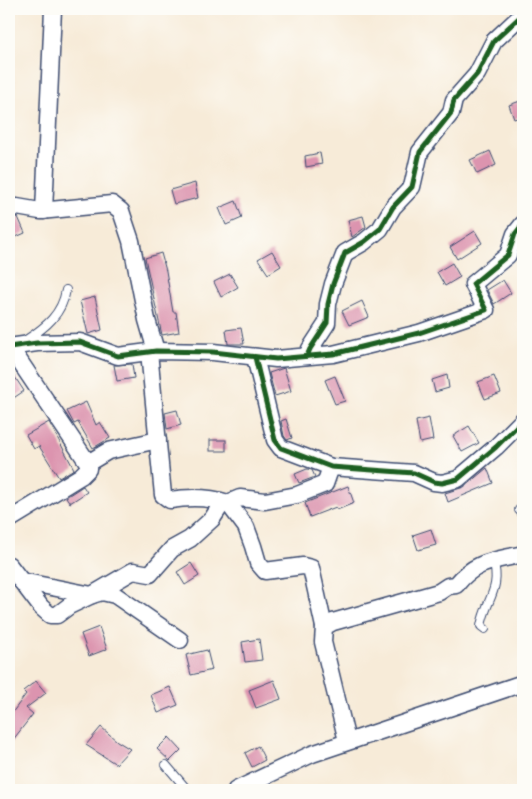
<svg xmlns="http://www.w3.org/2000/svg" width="532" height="799" viewBox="0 0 532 799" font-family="Mali,sans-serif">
<rect width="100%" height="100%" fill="#fdfcf7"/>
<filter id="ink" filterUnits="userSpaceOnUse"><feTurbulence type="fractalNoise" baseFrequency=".02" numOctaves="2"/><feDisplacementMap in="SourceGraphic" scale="10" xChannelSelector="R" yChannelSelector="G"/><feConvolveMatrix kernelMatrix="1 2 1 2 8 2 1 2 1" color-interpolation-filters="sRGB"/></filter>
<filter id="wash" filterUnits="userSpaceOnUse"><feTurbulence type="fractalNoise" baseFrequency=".0096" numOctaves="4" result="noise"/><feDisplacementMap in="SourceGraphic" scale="20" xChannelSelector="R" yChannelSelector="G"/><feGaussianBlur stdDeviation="1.12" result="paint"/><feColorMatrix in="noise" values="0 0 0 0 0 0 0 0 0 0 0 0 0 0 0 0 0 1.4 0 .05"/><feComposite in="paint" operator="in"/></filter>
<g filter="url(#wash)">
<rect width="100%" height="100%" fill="#f7ebd8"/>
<g id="blocks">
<g fill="#dc94af">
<path d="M523,100v16l-9,3 -5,-14z"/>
<path d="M490,151l6,14 -19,9 -7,-14z"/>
<path d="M320,153l2,11 -16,3 -1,-11z"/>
<path d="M195,183l3,15 -24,6 -4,-14z"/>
<path d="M236,201l6,17 -16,7 -7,-17z"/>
<path d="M363,216l3,11 -14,10 -4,-17z"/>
<path d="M18,217l7,16 -16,7v-22z"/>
<path d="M475,231l7,12 -25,16 -7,-12z"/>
<path d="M272,251l9,15 -13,8 -10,-15z"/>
<path d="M161,253l5,18 7,41h3l3,20 -17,3 -17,-77z"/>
<path d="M452,263l8,14 -15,9 -8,-14z"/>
<path d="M230,274l8,13 -17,10 -7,-15z"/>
<path d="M503,280l8,13 -17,11 -7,-14z"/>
<path d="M95,297l7,33 -14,4 -8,-33z"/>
<path d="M362,301l7,16 -20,8 -7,-14z"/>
<path d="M241,328l3,16h-16l-2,-14z"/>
<path d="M132,364l2,14 -17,3 -3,-16z"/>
<path d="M9,368l15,23 -15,10z"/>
<path d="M284,368l7,23 -16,5 -6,-23z"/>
<path d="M447,375l2,13 -14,4 -3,-12z"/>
<path d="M335,376l10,25 -10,3 -10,-24z"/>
<path d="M494,376l7,17 -16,6 -7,-17z"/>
<path d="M86,402l10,23 4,-3 10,16 -17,10 -15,-26 -4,2 -7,-13z"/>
<path d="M177,410l4,15 -14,4 -2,-16z"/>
<path d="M429,418l4,22 -13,3 -4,-22z"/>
<path d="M286,419l6,19 -5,2 -3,-4 -3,-15z"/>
<path d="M49,422l25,47 -15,9 -20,-32 -5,3 -8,-14z"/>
<path d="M469,426l10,17 -17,9 -9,-16z"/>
<rect x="210" y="440" width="16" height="11"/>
<path d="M487,468l6,15 -45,19 -3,-9 19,-6z"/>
<path d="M307,469l5,1 3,7 -16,6 -4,-9z"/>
<path d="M83,486l4,6 -17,11 -4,-6z"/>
<path d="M348,486l6,17 -17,7 -1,-3 -26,10 -5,-14z"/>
<path d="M431,529l5,16 -18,5 -5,-15z"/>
<path d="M191,563l8,13 -14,9 -8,-13z"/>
<path d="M99,627l8,22 -18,7 -8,-22z"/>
<path d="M259,639l3,21 -17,2 -3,-20z"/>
<path d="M207,650l5,20 -21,5 -5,-20z"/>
<path d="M274,680l7,19 -25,9 -7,-18z"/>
<path d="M36,681l10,12 -20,15 7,6 -24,31v-28l17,-23 -3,-3z"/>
<path d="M170,687l8,18 -20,8 -7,-18z"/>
<path d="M101,727l16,14 13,8 -14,15 -30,-19z"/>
<path d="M169,737l12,13 -11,11 -13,-12z"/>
<path d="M258,746l7,14 -13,7 -7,-14z"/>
</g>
</g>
</g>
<g filter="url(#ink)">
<use href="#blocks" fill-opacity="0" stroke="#3c4b70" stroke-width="1"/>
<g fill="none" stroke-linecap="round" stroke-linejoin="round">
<defs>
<g id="lane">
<path d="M26,340c20,-13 36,-26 40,-50"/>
<path d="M519,510l4,4"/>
<path d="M485,629l-4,-3c5,-27 21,-37 12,-66"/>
<path d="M166,765l18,21 1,4"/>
</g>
<g id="street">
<path d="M9,208l8,-1 23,4 72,-7 9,7 10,30 16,79 9,31"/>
<path d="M44,211l9,-202"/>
<path d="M9,347l28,-4 43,-1 38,14 38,-5 57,1 63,7 57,-5 86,-21 67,-23 -13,-26 35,-29 7,-21 8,-10"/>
<path d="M149,352l14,143 7,5c19,-3 39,-3 58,3"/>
<path d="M307,356l3,-7 17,-26 1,-19 5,-20 12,-31 19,-11 16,-13 13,-22 19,-20 8,-35 31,-39 3,-13 23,-26 17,-33 29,-27"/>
<path d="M255,357l20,83 6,8 50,19 83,6 20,9 8,1 16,-4 38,-32 27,-27"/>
<path d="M88,463l20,-12 50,-11"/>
<path d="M9,520l72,-44 7,-7v-6l-78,-116"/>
<path d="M9,565l32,42 9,8h7l12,-9 23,-11 10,-3 13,3 65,45"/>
<path d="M21,581l71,14 41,-24 17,3 22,-25 18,-10 22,-20 11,-17"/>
<path d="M324,627l-13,-59 -8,-2 -38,5 -7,-8 -5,-17 -7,-19 -18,-24 12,-5 25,3 32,-6 28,-11 6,-17"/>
<path d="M347,741l-24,-99 1,-15 9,-5 106,-30 9,-6 8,-1c20,-25 39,-24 67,-31"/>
<path d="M236,790l76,-36 211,-71"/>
</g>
</defs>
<use href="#lane" stroke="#3c4b70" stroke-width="10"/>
<use href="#street" stroke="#3c4b70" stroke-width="19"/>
<use href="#lane" stroke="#fff" stroke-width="8"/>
<use href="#street" stroke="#fff" stroke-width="16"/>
<defs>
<g id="cycleway">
<path d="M9,347l28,-4 43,-1 38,14 38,-5 57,1 63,7 57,-5 86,-21 67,-23 -13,-26 35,-29 7,-21 8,-10"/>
<path d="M307,356l3,-7 17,-26 1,-19 5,-20 12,-31 19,-11 16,-13 13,-22 19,-20 8,-35 31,-39 3,-13 23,-26 17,-33 29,-27"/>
<path d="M255,357l20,83 6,8 50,19 83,6 20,9 8,1 16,-4 38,-32 27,-27"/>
</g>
</defs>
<use href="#cycleway" stroke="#fdfcf7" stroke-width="8"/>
<use href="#cycleway" stroke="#1b5e20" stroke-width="5"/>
</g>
</g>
<rect width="532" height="799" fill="none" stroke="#fdfcf7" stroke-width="30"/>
</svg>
